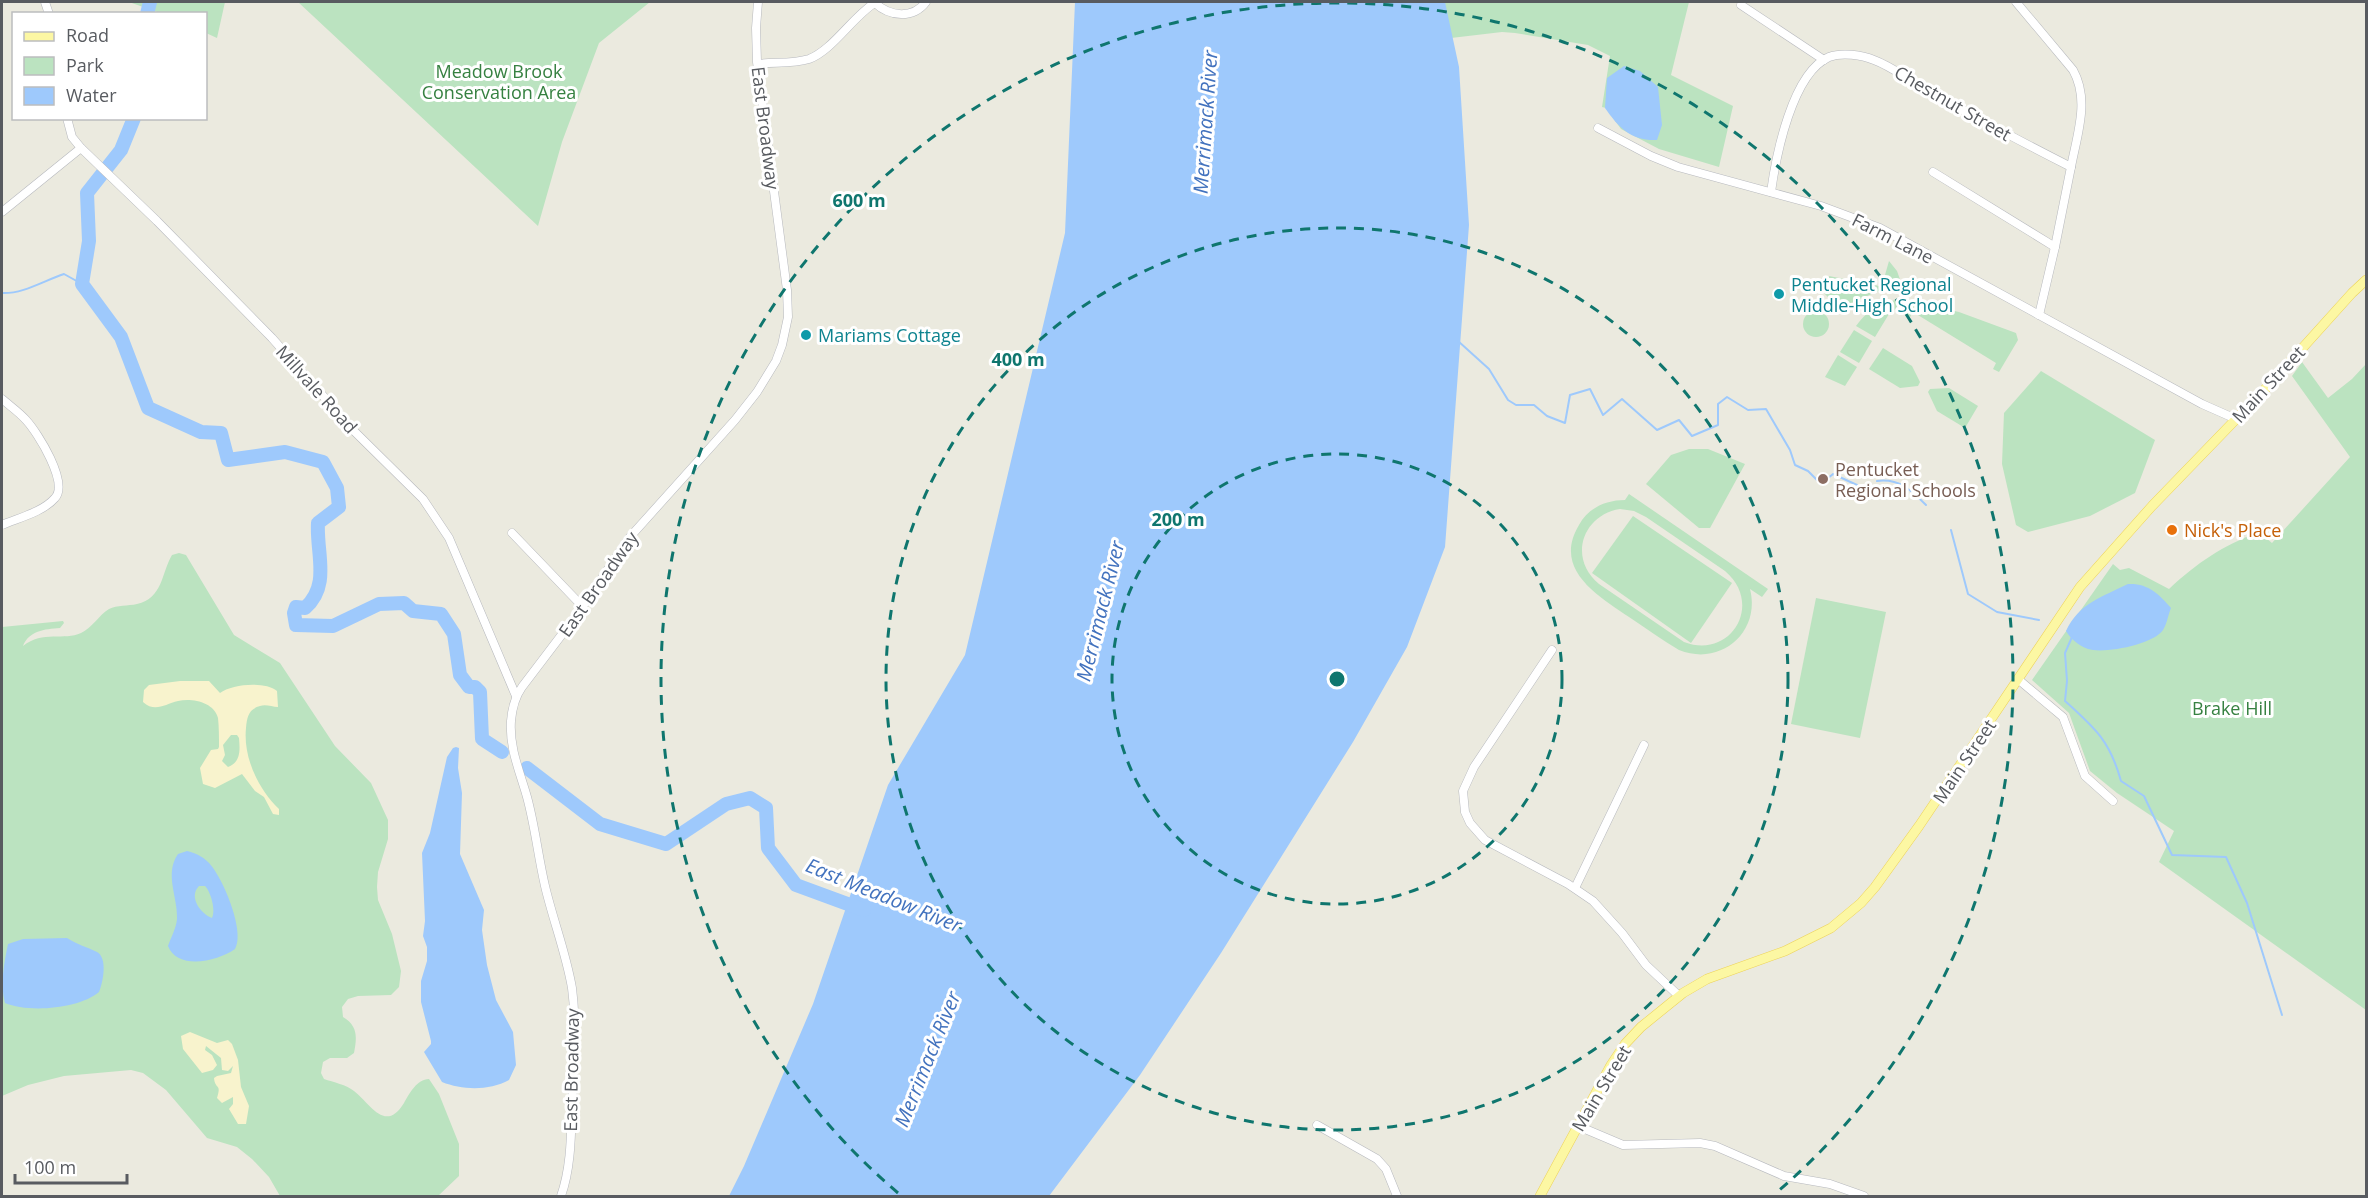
<svg xmlns="http://www.w3.org/2000/svg" width="2368" height="1198" viewBox="0 0 2368 1198" font-family="'Open Sans',sans-serif">
<rect width="100%" height="100%" fill="#ebeadf"/>
<g fill="#bbe3c0" fill-rule="evenodd">
<path d="M129,2h96l-8,36 -11,-5v-19l-46,-1z"/>
<path d="M298,2h352l-51,41 -37,99 -24,84z"/>
<path d="M1438,2h251l-18,73 62,31 -14,61 -60,-18 -38,-20 -15,-21 -4,-1 8,-51 -22,-11 -73,-12 -13,-1 -51,6z"/>
<path d="M1889,261l8,10 5,14c-6,1 -16,3 -23,6 -22,8 -36,24 -56,1l6,-16 50,10 2,-11h4z"/>
<path d="M1895,300l4,3 -4,7 -3,-1 -17,28 -19,-11c11,-15 21,-21 39,-26z"/>
<path d="M1913,302l46,10 57,21 2,7 -19,32 -6,-3 3,-6 -83,-51 -3,5 -6,-3 5,-11z"/>
<circle cx="1816" cy="324" r="13"/>
<path d="M1854,330l18,11 -13,22 -19,-11z"/>
<path d="M1883,348l29,18 8,16 -2,4 -18,2 -31,-19z"/>
<path d="M1838,355l19,12 -12,19 -20,-9z"/>
<path d="M2302,362l26,36 24,-19 14,-15v646l-207,-148 15,-31 -57,-38 -27,-22 -21,-58 -37,-33 81,-116 7,6 9,-2 40,21c29,-27 53,-43 90,-57l13,11 78,-86 -58,-81z"/>
<path d="M2041,371l114,69 -20,53 -45,23 -62,16 -12,-7 -14,-61 2,-51z"/>
<path d="M1949,388l29,18 -13,22 -28,-17 -9,-19 2,-3z"/>
<path d="M1689,449h19l37,15 -35,64h-11l-53,-44 25,-29z"/>
<path d="M1629,494l139,95 -6,8 -12,-8c11,43 -29,78 -71,61 -17,-10 -33,-22 -50,-33 -30,-21 -77,-47 -50,-92 9,-17 27,-25 46,-25zM1620,509l14,2 12,6 79,54c39,33 6,89 -41,71l-85,-58c-31,-25 -17,-69 21,-75z"/>
<path d="M1633,516l99,67 -41,60 -99,-70z"/>
<path d="M179,553l7,2 48,80 46,28 55,83 36,37 17,37v19l-10,33 -1,15 1,13 14,34 9,37 -2,16 -8,8 -33,1 -10,3 -6,8 1,10c15,9 14,20 11,36l-7,5h-17l-7,4 -2,11 3,6c9,3 23,6 30,12 16,12 31,43 50,12 5,-9 13,-24 25,-24l10,15 20,50v32l-21,20h-158l-11,-19 -17,-18 -15,-12 -30,-9 -41,-48 -23,-17 -12,-3 -67,6 -36,9 -26,11v-469l61,-6 1,2 -4,5c-16,1 -31,3 -37,18 20,-16 41,-5 58,-13 11,-5 18,-18 28,-24 8,-4 19,-3 28,-5 26,-6 24,-30 35,-49z"/>
<path d="M1816,598l70,14 -26,126 -69,-14z"/>
</g>
<g fill="#f8f3cd" fill-rule="evenodd">
<path d="M180,681h29l11,12c12,-9 45,-12 57,-2l1,16c-6,0 -12,-3 -18,-1 -12,3 -13,12 -14,22 -3,29 12,61 33,81v6l-6,-1 -9,-17 -9,-6 -13,-17 -27,14 -12,-4 -3,-16 11,-18 7,-1 1,-2c0,-9 0,-20 -1,-29 -4,-16 -26,-20 -40,-17 -13,3 -23,12 -35,1l1,-12 5,-5zM231,735h6l2,3c1,12 2,24 -11,29l-6,-6 3,-6 -2,-10z"/>
<path d="M190,1032l27,11 11,-3 4,4 6,16 3,27 8,19 -3,18h-8l-9,-15 4,-5v-7l-11,6 -5,-5c5,-15 -2,-8 -3,-20l3,-2 14,-3 2,-7 -5,5 -6,-1 -1,-12 -15,-12 -1,4 7,5 5,10 -4,5 -11,3 -19,-24 -2,-13z"/>
</g>
<g fill="#9ec9fc" fill-rule="evenodd">
<path d="M1075,2h370l14,65 10,158 -24,322 -38,100 -54,95 -132,211 -81,122 -91,121h-320l15,-30 69,-162 75,-219 77,-130 100,-422z"/>
<path d="M1624,66l16,5 18,16 4,38 -5,15c-26,1 -38,-12 -52,-32l2,-30z"/>
<path d="M2128,584c20,-1 31,10 43,24 -3,7 -4,16 -8,22 -10,15 -60,24 -75,19 -10,-4 -17,-10 -22,-18 13,-28 36,-34 62,-47z"/>
<path d="M456,747l3,1 -1,20 4,25 -2,61 24,56 -2,20 5,35 9,35 17,32 3,33 -7,15c-20,11 -47,10 -67,2l-18,-30 7,-8v-3l-10,-39v-21l6,-20v-14l-4,-11 2,-15 -3,-68 8,-20 17,-76 6,-9z"/>
<path d="M187,851c8,2 15,5 21,11 14,13 38,70 27,87 -17,12 -57,22 -67,-3 3,-9 8,-17 9,-27 1,-22 -13,-45 1,-65zM199,886h6c6,6 11,25 7,32 -11,-4 -24,-21 -13,-32z"/>
<path d="M67,938c9,6 20,9 30,14 11,6 6,31 2,40 -20,17 -71,21 -94,11 -5,-18 -1,-40 3,-59l15,-5z"/>
</g>
<g fill="none" stroke-linecap="round" stroke-linejoin="round">
<g stroke="#9ec9fc" stroke-width="2">
<path d="M2,293c21,1 41,-12 62,-19l18,10"/>
<path d="M1458,341l31,28 19,31 8,5h18l13,11 18,7 5,-28 20,-6 13,26 19,-16 35,31 22,-10 13,16 26,-11v-21l9,-7 21,13 18,-1 24,41 5,15 13,6 13,13 12,-10 24,11"/>
<path d="M1877,481c22,-3 34,9 49,24"/>
<path d="M1951,530l17,64 29,18 42,8"/>
<path d="M2072,637l-7,16 2,28 -2,20c30,27 45,40 56,80l23,15 28,59 54,2 21,46 35,112"/>
</g>
<g stroke="#9ec9fc" stroke-width="14">
<path d="M147,14l3,-12"/>
<path d="M134,118l-13,32 -34,43 2,48 -7,43 39,53 27,71 53,24 20,1 7,27 57,-8 38,10 14,26 2,19 -21,16c-2,30 13,62 -13,85l-9,-1 -2,6 2,12 37,1 46,-22 25,-1 9,8 28,3 13,20 6,41 9,12h6l5,5 2,47 20,13"/>
<path d="M527,768l73,56 66,20 60,-40 24,-6 16,10 2,40 28,37 68,25"/>
</g>
<defs>
<g id="minor">
<path d="M45,2l4,12"/>
<path d="M2016,2l57,68c17,30 4,65 -2,97"/>
<path d="M875,3c15,14 38,16 51,-1"/>
<path d="M1741,5l83,55"/>
<path d="M758,64c16,-2 35,0 51,-5 24,-9 44,-43 67,-57"/>
<path d="M67,118l5,19 9,11 76,73 115,117 82,93 69,68 26,39 67,158"/>
<path d="M1598,128l53,28 27,11 143,39 59,22 322,176 34,15"/>
<path d="M1933,172l122,75"/>
<path d="M1771,192c5,-36 21,-119 58,-135 13,-5 33,-2 45,3 19,7 34,20 52,29 47,28 96,53 145,78l-16,80 -16,68"/>
<path d="M2,212l79,-64"/>
<path d="M2,399c8,7 17,13 24,21 12,13 43,63 29,78 -12,14 -37,20 -53,27"/>
<path d="M512,533l71,74"/>
<path d="M1552,650l-78,117 -11,24 2,21 5,11 15,17 83,44 25,17 29,32 24,32 33,31"/>
<path d="M2019,680l44,37 22,59 28,25"/>
<path d="M1575,888l69,-143"/>
<path d="M1317,1125l60,34 9,10 11,27"/>
<path d="M1578,1126l45,19 77,-2 15,3 69,30 46,8 34,12"/>
<path d="M561,1196c10,-28 10,-60 11,-90 2,-39 5,-79 0,-118 -6,-35 -19,-68 -27,-102 -7,-30 -10,-60 -18,-89 -7,-25 -18,-49 -16,-76 1,-12 4,-24 11,-34l57,-75 50,-74 106,-118 22,-28 19,-31 6,-16 6,-28 -1,-27 -30,-228 -1,-34 2,-26"/>
</g>
<path id="major" d="M1540,1196l71,-131 14,-21 16,-17 42,-34 24,-14 78,-28 46,-23 30,-25 14,-16 44,-61 161,-239 72,-81 118,-122 82,-91 14,-13"/>
</defs>
<use href="#minor" stroke="#b7b9be" stroke-width="9"/>
<use href="#major" stroke="#edd256" stroke-width="10"/>
<use href="#minor" stroke="#fff" stroke-width="8"/>
<use href="#major" stroke="#fcf7a3" stroke-width="9"/>
</g>
<g fill="none" stroke="#0f766e" stroke-width="3" stroke-dasharray="10 8">
<circle cx="1337" cy="679" r="225"/>
<circle cx="1337" cy="679" r="451"/>
<path d="M898 1193A676 676 0 1 1 1776 1193"/>
</g>
<g fill="#0f9aa8" stroke="#fff" stroke-width="2">
<circle cx="1779" cy="294" r="6"/>
<circle cx="806" cy="335" r="6"/>
</g>
<circle fill="#8d6e63" stroke="#fff" stroke-width="2" cx="1823" cy="479" r="6"/>
<circle fill="#e8710a" stroke="#fff" stroke-width="2" cx="2172" cy="530" r="6"/>
<g text-anchor="middle" dominant-baseline="central" stroke-width="6" stroke-linejoin="round" paint-order="stroke">
<g font-size="18" fill="#368141" stroke="#fff">
<text x="499" y="71">Meadow Brook<tspan x="499" dy="21">Conservation Area</tspan></text>
<text x="2232" y="708">Brake Hill</text>
</g>
<g font-size="18" fill="#585b60" stroke="#fff">
<text transform="translate(1953 103) rotate(30)">Chestnut Street</text>
<text transform="translate(766 128) rotate(83)">East Broadway</text>
<text transform="translate(1893 238) rotate(27)">Farm Lane</text>
<text transform="translate(2268 384) rotate(-47)">Main Street</text>
<text transform="translate(317 389) rotate(48)">Millvale Road</text>
<text transform="translate(598 584) rotate(-55)">East Broadway</text>
<text transform="translate(1964 761) rotate(-56)">Main Street</text>
<text transform="translate(571 1070) rotate(-89)">East Broadway</text>
<text transform="translate(1601 1088) rotate(-59)">Main Street</text>
</g>
<g font-size="18" fill="#0d838f" stroke="#fff" text-anchor="start">
<text x="1791" y="284">Pentucket Regional<tspan x="1791" dy="21">Middle-High School</tspan></text>
<text x="818" y="335">Mariams Cottage</text>
</g>
<g font-size="18" fill="#785e54" stroke="#fff" text-anchor="start">
<text x="1835" y="469">Pentucket<tspan x="1835" dy="21">Regional Schools</tspan></text>
</g>
<g font-size="18" fill="#c56008" stroke="#fff" text-anchor="start">
<text x="2184" y="530">Nick's Place</text>
</g>
<g font-size="20" font-style="italic" fill="#4272be" stroke="#fff">
<text transform="translate(1205 122) rotate(-86)">Merrimack River</text>
<text transform="translate(1100 611) rotate(-76)">Merrimack River</text>
<text transform="translate(884 895) rotate(22)">East Meadow River</text>
<text transform="translate(927 1059) rotate(-68)">Merrimack River</text>
</g>
</g>
<circle cx="1337" cy="679" r="9" fill="#0f766e" stroke="#fff" stroke-width="3"/>
<g font-size="18" text-anchor="middle" font-weight="bold" fill="#0f766e" stroke="#fff" stroke-width="6" stroke-linejoin="round" paint-order="stroke">
<text x="859" y="207">600 m</text>
<text x="1018" y="366">400 m</text>
<text x="1178" y="526">200 m</text>
</g>
<rect width="2368" height="1198" fill="none" stroke="#585b60" stroke-width="6"/>
<rect x="12" y="12" width="195" height="108" fill="#ffffff" stroke="#bcbdbf" stroke-width="1.5"/>
<rect x="24" y="32" width="30" height="9" fill="#fcf7a3" stroke="#bcbdbf" stroke-width="1.5"/>
<text x="66" y="42" font-size="18" fill="#585b60">Road</text>
<rect x="24" y="57" width="30" height="18" fill="#bbe3c0" stroke="#bcbdbf" stroke-width="1.5"/>
<text x="66" y="72" font-size="18" fill="#585b60">Park</text>
<rect x="24" y="87" width="30" height="18" fill="#9ec9fc" stroke="#bcbdbf" stroke-width="1.5"/>
<text x="66" y="102" font-size="18" fill="#585b60">Water</text>
<path d="M15 1174v9h112v-9" fill="none" stroke="#585b60" stroke-width="3"/>
<text x="24" y="1174" font-size="18" fill="#585b60" stroke="#ffffff" stroke-width="4.5" paint-order="stroke">100 m</text>
</svg>
